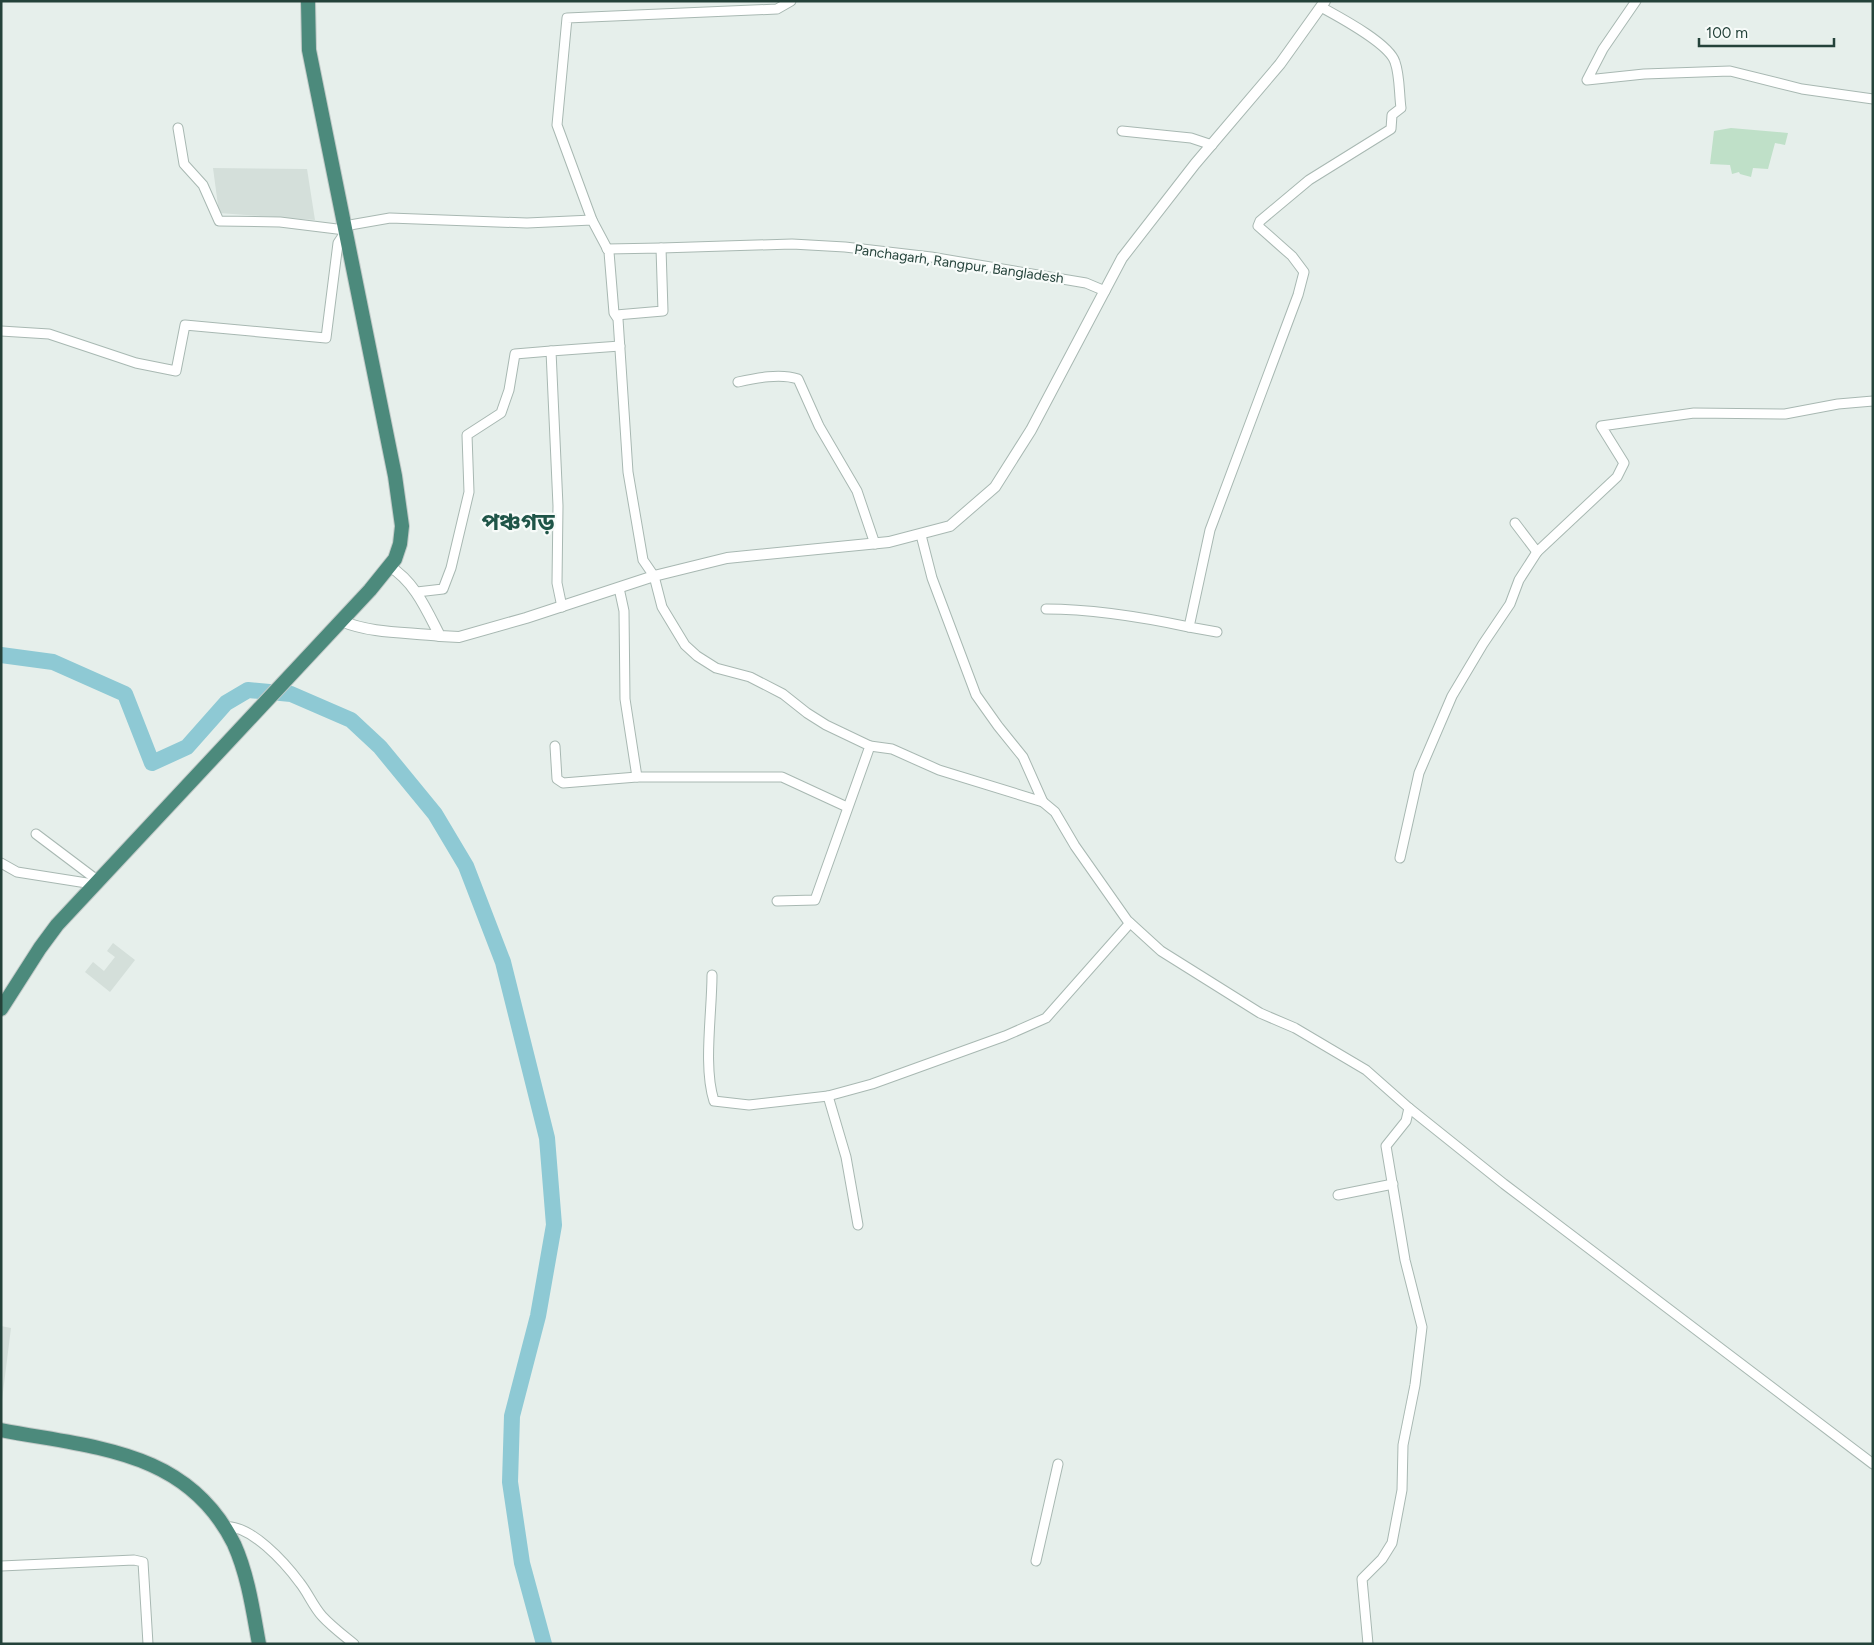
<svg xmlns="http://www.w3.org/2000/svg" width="1874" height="1645" viewBox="0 0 1874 1645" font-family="Figtree,'Noto Sans Bengali',sans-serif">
<rect width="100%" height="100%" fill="#e6efeb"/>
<g fill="#d4dfda">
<path d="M213,168l94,1 8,51 -96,-7z"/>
<path d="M113,943l22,17 -25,32 -25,-20 8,-10 11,9 11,-14 -8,-6z"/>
<path d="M1,1326l10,2 -10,80z"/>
</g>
<path fill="#bfe0c8" d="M1731,128l57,5 -3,12 -10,-2 -7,26 -15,-1 -2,9 -11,-3 -1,-2 -7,2 -2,-9 -20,-1 4,-33z"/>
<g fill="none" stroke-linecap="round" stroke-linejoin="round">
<path stroke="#8ec9d4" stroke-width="16" d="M1,655l52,7 72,32 27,69 35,-16 39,-44 22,-13 43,4 60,26 29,27 55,67 31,52 37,96 44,176 7,87 -16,91 -26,100 -2,66 12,81 22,81"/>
<defs>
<g id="minor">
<path d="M1636,1l-33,48 -16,31 57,-6 86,-3 72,18 71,10"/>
<path d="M178,128l6,36 19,21 16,36 61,1 65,8"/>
<path d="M1122,131l69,7 21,7"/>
<path d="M592,220l-35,-95 10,-107 210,-9 14,-8"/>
<path d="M661,248l131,-4 53,3 86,10 155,26 19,8"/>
<path d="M607,249l54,-1 2,63 -47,4"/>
<path d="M1,331l48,3 87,29 40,8 9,-46 141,13 12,-95 12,-18 40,-7 137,5 65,-3 17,32 5,61 4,6 10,153 15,88 11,16 8,31 23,38 12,11 19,12 34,9 33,17 24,19 19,12 44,21 -55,154 -38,1"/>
<path d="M738,382c18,-4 42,-9 60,-3l21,47 38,65 18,53"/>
<path d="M1515,523l22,29 80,-75 7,-14 -23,-37 93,-13 91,1 53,-10 35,-3"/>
<path d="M921,535l11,43 44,117 22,31 25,31 20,45"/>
<path d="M619,588l5,23 1,88 12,78h145l65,30"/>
<path d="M417,592l26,-3 8,-21 18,-76 -2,-57 34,-22 8,-23 6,-36 36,-3"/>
<path d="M562,607l-5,-24 1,-77 -7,-155 69,-5"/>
<path d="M1046,609c49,0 96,8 143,18"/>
<path d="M1217,632l-28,-5 21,-97 88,-235 6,-23 -12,-16 -34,-30 2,-5 49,-41 82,-51 1,-14 9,-7c-2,-14 -1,-32 -6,-46 -6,-19 -56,-45 -74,-55"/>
<path d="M555,746l2,33 6,4 74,-6"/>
<path d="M870,746l22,3 47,21 104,32 12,10 20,34 52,74 34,31 99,62 35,15 71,42 43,38 -3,13 -20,25 19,114 17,67 -7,58 -12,60 -1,45 -10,53 -10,16 -20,20 6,65"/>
<path d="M36,834l61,46"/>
<path d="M1400,858l19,-85 33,-77 31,-52 27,-40 9,-24 18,-28"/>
<path d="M1,863l16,9 76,12"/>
<path d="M712,975c0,38 -9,92 2,126l35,4 79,-9 44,-12 133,-48 41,-18 84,-95"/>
<path d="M828,1096l18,61 12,68"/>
<path d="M1409,1108l95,76 369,280"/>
<path d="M1338,1195l55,-11"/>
<path d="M224,1527c26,-4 62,37 76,56 8,10 13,23 22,33 9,10 21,19 32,28"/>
<path d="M1036,1561l22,-97"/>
<path d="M1,1566l133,-6 9,2 5,82"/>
</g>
<g id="tertiary">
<path d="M389,566c26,16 37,43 51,70l19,1 67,-19 128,-42 73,-18 162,-16 61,-16 45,-39 36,-57 91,-172 73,-94 85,-100 45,-63"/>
<path d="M341,621c32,13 65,11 99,15"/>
</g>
<g id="trunk">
<path d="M1,1009l39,-61 17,-23 313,-335 25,-31 5,-15 2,-18 -7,-50 -86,-426 -1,-49"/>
<path d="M1,1430c91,18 186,19 233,114 14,31 19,67 25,100"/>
</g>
</defs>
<use href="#minor" stroke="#a8b8b2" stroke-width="11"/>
<use href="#tertiary" stroke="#a8b8b2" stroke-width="12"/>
<use href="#trunk" stroke="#c2cac8" stroke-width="16"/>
<use href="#minor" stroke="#fff" stroke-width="9"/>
<use href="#tertiary" stroke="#fff" stroke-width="10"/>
<use href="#trunk" stroke="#4c8a7c" stroke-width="14"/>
</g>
<g text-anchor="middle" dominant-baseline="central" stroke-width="4.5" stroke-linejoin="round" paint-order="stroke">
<g font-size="14" fill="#24423a" stroke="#f7fbf9">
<text transform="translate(959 264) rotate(8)">Panchagarh, Rangpur, Bangladesh</text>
</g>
<g font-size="24" font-weight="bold" fill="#1f5548" stroke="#f7fbf9">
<text x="518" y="521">পঞ্চগড়</text>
</g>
</g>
<rect width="1874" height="1645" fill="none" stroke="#24423a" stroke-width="5"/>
<path d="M1699 38v8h135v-8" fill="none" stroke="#24423a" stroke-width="2.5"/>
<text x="1706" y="38" font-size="15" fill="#24423a" stroke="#f7fbf9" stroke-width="4" paint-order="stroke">100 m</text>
</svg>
